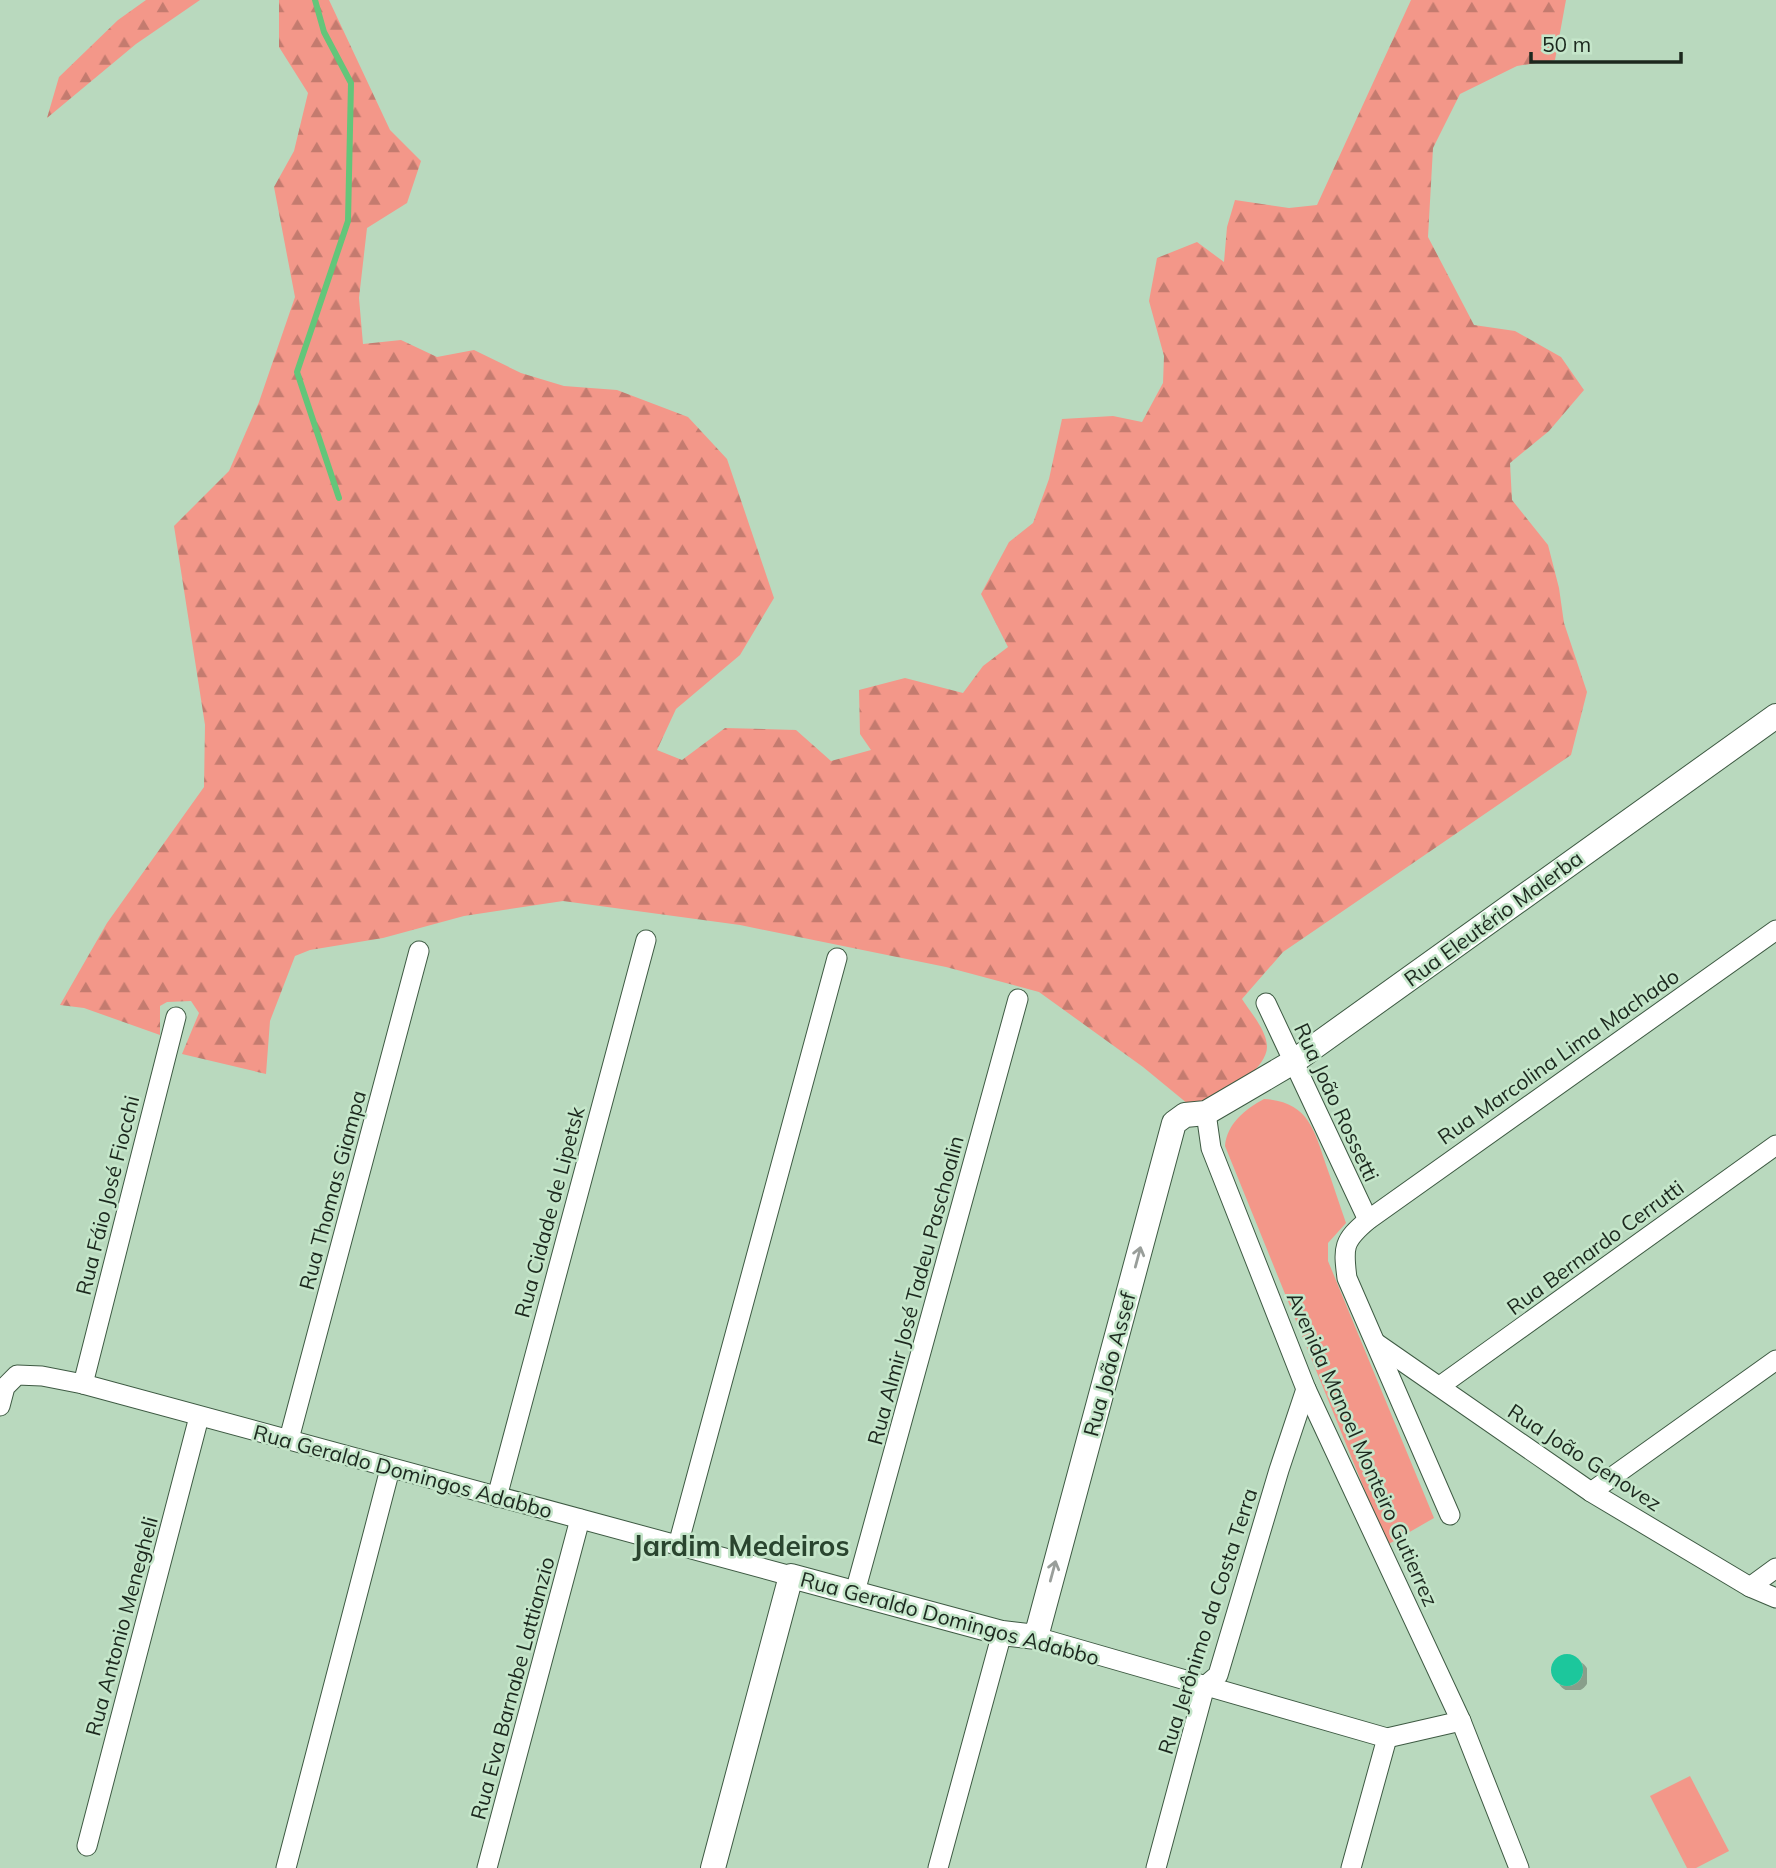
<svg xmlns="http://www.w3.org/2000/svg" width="1776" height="1868" viewBox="0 0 1776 1868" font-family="Mulish,sans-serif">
<defs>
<pattern id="forest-firs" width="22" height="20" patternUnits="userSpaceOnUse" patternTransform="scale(1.75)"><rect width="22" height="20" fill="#f39789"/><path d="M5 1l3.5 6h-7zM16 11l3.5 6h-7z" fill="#c47b6f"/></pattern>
<filter id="shadow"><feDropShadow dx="6" dy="6" stdDeviation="0" flood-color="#0004"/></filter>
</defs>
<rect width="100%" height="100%" fill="#b9d9be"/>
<g fill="#f39789">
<path d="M1264,1099c44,3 50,30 62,66 7,19 13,38 20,58l-18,20v18l106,257 -47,27 -162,-399c2,-22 20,-37 39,-47z"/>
<path d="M1690,1776l39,75 -33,17h-9l-37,-72z"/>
</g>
<g fill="url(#forest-firs)">
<path d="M146,0h54l-64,44 -89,74 12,-41 59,-57z"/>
<path d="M279,0h50l61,130 31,31 -14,42 -40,25 -8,70 4,46 38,-4 36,17 37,-7 47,23 43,13 53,4 71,27 39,42 47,139 -34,57 -64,54 -19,41 25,10 43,-32 71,2 35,31 40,-11 -11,-16 -1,-44 46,-12 58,15 20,-27 25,-19 -27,-53 28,-52 24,-19 16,-44 13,-60 51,-3 29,6 21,-39 1,-27 -15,-55 8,-43 40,-16 27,20 3,-35 8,-27 54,8 28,-3 94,-205h155l-11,60 -38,6 -57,28 -27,54 -5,89 46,88 41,6 46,26 23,33 -35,41 -39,32 2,37 36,45 11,43 5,35 23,69 -16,63 -288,197 -41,47c9,14 25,32 25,48 0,19 -36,47 -52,52 -8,3 -19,4 -27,5l-45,-37 -104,-75 -93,-25 -206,-42 -177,-24 -99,15 -81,22 -73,12 -15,6 -25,65 -4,53 -84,-20 17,-41 -8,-12 -24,1 -7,4v29l-76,-27 -24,-3 47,-82 97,-136 1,-62 -31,-199 55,-55 30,-69 36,-105 -21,-110 20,-36 14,-58 -29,-46z"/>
</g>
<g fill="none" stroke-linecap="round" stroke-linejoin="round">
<path stroke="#63c67a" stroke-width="6" d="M315,0l9,32 27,51 -3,138 -51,151 42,126"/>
</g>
<circle fill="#1dc79c" filter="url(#shadow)" cx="1567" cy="1670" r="16"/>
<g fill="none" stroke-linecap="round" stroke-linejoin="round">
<defs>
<g id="minor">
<path d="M1266,1003l102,217"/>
<path d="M1206,1113l5,35 95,241 155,332 58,147"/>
<path d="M1376,1343l215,149 159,95 26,11"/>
<path d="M83,1384l93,-367"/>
<path d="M1440,1386l336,-241"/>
<path d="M0,1406l5,-19 12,-12 25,1 41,8 708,192"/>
<path d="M289,1439l130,-488"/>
<path d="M1591,1492l185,-132"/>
<path d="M497,1497l149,-557"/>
<path d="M1450,1515l-103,-237c-4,-31 -4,-37 21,-58l408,-290"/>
<path d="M678,1545l159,-587"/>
<path d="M1750,1587l26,-19"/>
<path d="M855,1592l163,-593"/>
<path d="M1036,1637l351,101 74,-17"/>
<path d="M87,1846l112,-429"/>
<path d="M286,1868l104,-399"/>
<path d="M487,1868l93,-349"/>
<path d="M938,1868l64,-235"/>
<path d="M1156,1868l49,-182 13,-11 61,-205 27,-81"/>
<path d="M1351,1868l36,-130"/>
</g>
<path id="tertiary" d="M713,1868l78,-292 211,57 34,4 138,-514 11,-8 21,-2 87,-51 483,-346"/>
</defs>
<use href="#minor" stroke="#3e5a43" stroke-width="21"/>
<use href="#tertiary" stroke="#3e5a43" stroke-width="26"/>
<use href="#minor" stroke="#fff" stroke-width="19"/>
<use href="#tertiary" stroke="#fff" stroke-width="24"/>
</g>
<defs><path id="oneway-shaft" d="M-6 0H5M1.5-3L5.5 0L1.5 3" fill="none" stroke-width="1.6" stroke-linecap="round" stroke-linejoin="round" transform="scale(1.75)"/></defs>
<g stroke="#999e9a">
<use href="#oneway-shaft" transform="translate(1138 1257) rotate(-75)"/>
<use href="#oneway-shaft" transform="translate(1053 1571) rotate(-75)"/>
</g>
<g text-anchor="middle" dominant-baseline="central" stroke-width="5" stroke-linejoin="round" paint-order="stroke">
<g font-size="21" fill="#1c281e" stroke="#c5e6ca">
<text transform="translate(1493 918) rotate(-36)">Rua Eleutério Malerba</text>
<text transform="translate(1558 1056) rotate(-35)">Rua Marcolina Lima Machado</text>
<text transform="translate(1337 1102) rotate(65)">Rua João Rossetti</text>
<text transform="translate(332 1190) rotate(-75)">Rua Thomas Giampa</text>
<text transform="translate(107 1195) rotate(-76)">Rua Fáio José Fiocchi</text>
<text transform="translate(549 1212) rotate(-75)">Rua Cidade de Lipetsk</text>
<text transform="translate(1595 1247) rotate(-36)">Rua Bernardo Cerrutti</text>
<text transform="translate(915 1290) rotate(-75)">Rua Almir José Tadeu Paschoalin</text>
<text transform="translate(1109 1364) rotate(-75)">Rua João Assef</text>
<text transform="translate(1363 1449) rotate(66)">Avenida Manoel Monteiro Gutierrez</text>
<text transform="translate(1585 1457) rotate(33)">Rua João Genovez</text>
<text transform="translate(403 1471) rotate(15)">Rua Geraldo Domingos Adabbo</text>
<text transform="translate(950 1618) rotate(15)">Rua Geraldo Domingos Adabbo</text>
<text transform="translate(1207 1621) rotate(-72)">Rua Jerônimo da Costa Terra</text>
<text transform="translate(121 1626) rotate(-75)">Rua Antonio Menegheli</text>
<text transform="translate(512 1688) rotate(-75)">Rua Eva Barnabe Lattianzio</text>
</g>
<g font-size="28" font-weight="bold" fill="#2a452f" stroke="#c5e6ca">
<text x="741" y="1545">Jardim Medeiros</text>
</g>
</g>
<path d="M1531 52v10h150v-10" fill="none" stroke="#1c281e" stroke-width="3.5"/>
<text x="1542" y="52" font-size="21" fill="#1c281e" stroke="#c5e6ca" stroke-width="5" paint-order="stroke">50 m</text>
</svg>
